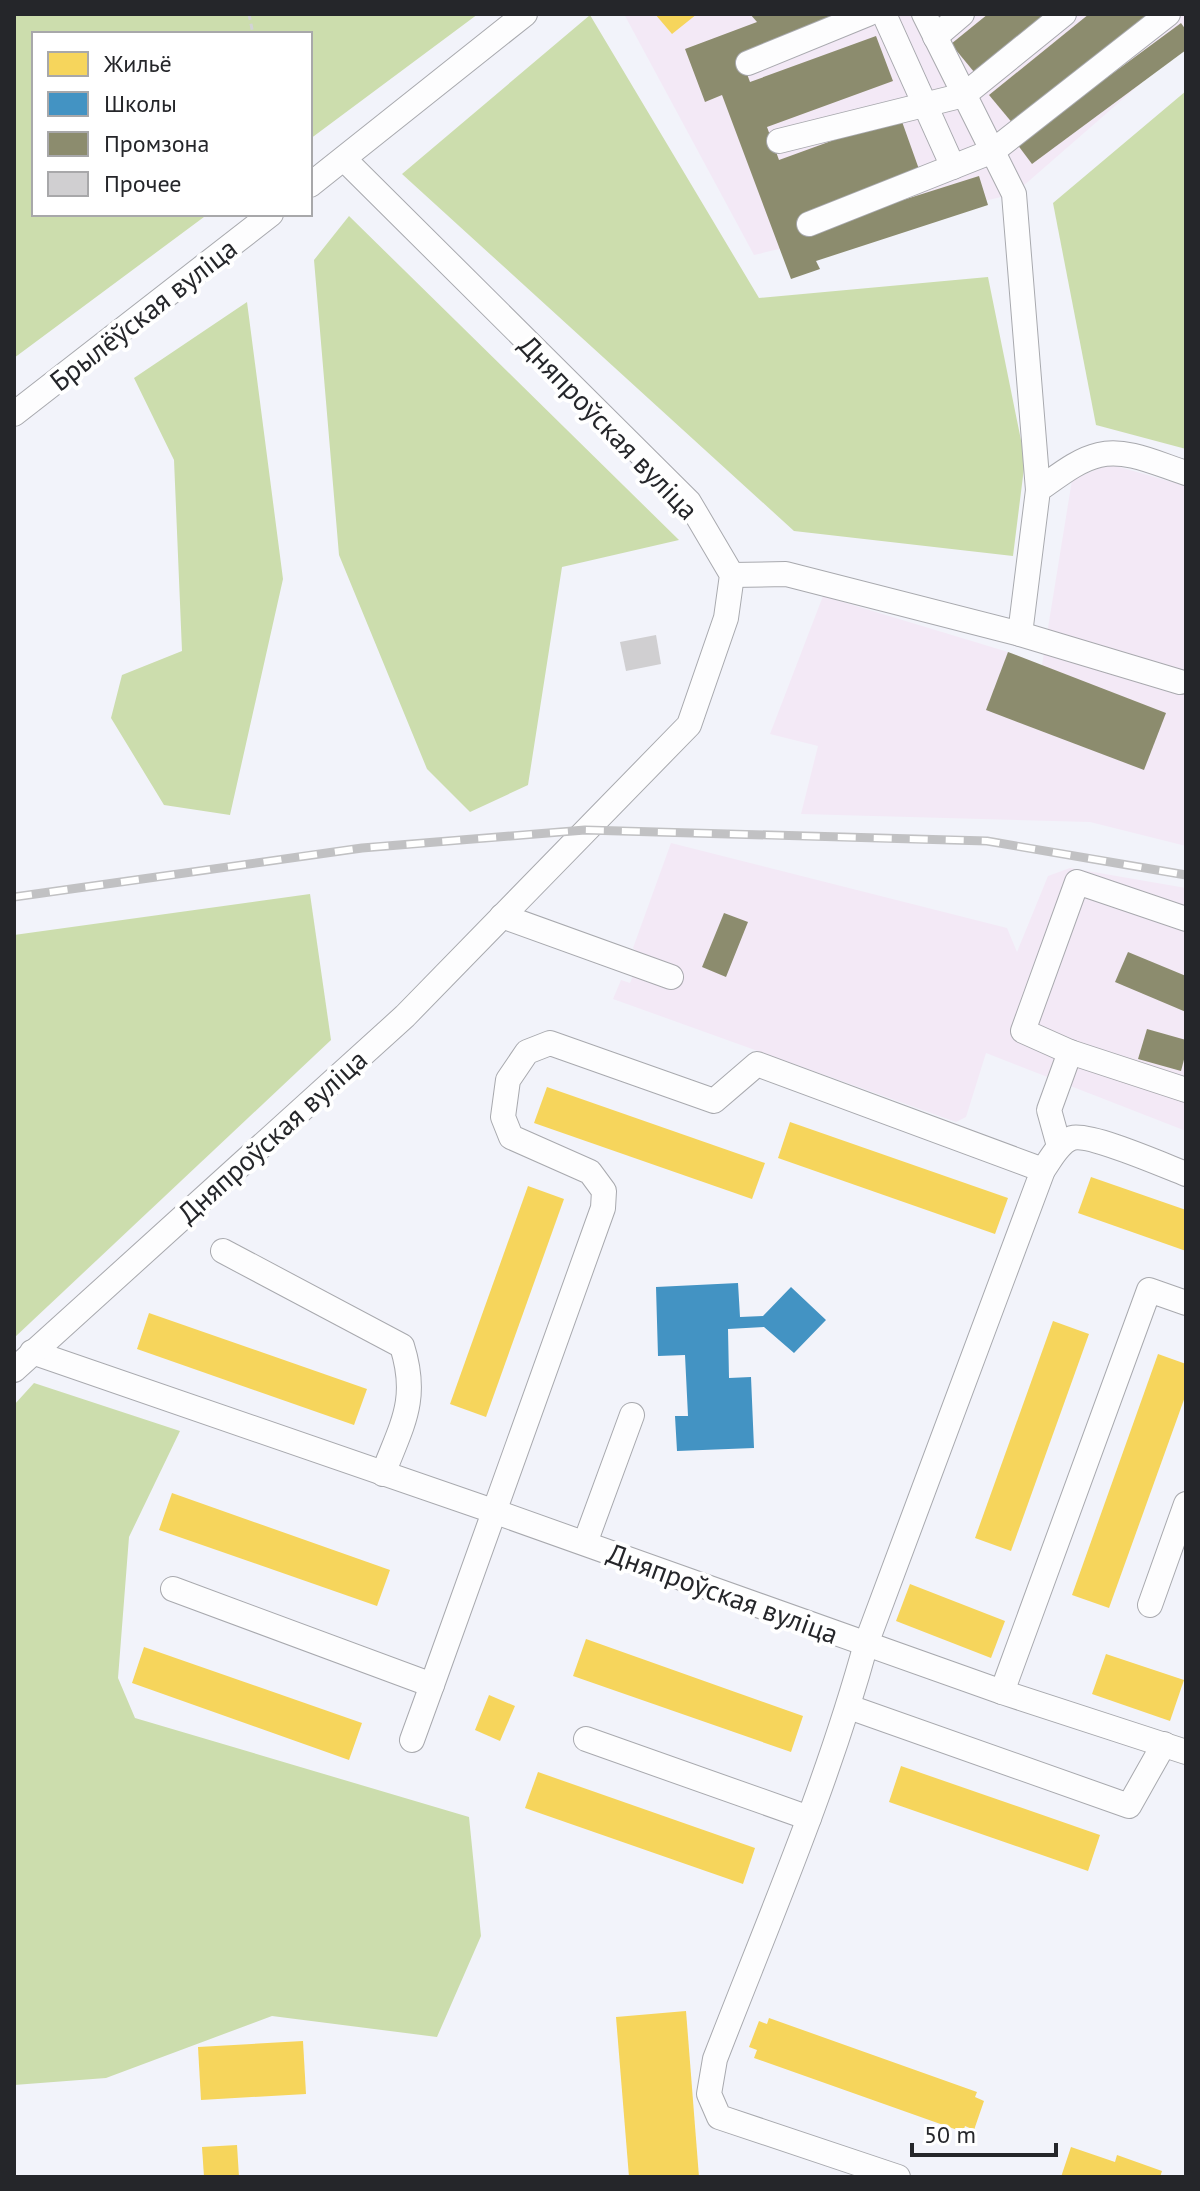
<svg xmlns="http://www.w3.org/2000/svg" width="1200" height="2191" viewBox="0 0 1200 2191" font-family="'PT Sans',sans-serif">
<rect width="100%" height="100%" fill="#f2f3fa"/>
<g fill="#f3e9f6">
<path d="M624,14h562v30l-172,150 -260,61z"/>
<path d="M1109,464l77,22v360l-96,-24 -289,-8 17,-68 -48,-12 53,-138 185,56 34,13 30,-185z"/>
<path d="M671,843l336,85 10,24 31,-76 22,-8 116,20v243l-200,-78 -20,64 -10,5 -343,-123 8,-19 9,3 11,-27 -8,-8z"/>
</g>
<g fill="#ccddad">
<path d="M14,14h464l-168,125v-105h-276v180h174l-194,144z"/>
<path d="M590,15l169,283 229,-21 37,183 -12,96 -219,-25 -392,-357z"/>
<path d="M1186,91v358l-90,-24 -43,-222z"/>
<path d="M349,216l330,324 -117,27 -34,218 -58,27 -43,-43 -88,-214 -25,-295z"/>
<path d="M247,302l36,277 -53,236 -66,-10 -53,-87 11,-43 60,-24 -8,-191 -40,-82z"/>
<path d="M310,894l21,146 -317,298v-403z"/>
<path d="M34,1383l146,48 -51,106 -11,141 17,40 334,99 12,119 -44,101 -165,-21 -166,62 -92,7v-680z"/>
</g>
<g fill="#f6d55c">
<path d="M655,14h42l-25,20z"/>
<path d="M547,1087l218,76 -13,36 -218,-76z"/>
<path d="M790,1122l218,76 -13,36 -217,-76z"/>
<path d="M1091,1177l95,33v41l-108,-38z"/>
<path d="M528,1186l36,13 -78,218 -36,-13z"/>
<path d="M149,1313l218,76 -13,36 -217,-76z"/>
<path d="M1053,1321l36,13 -78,217 -36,-13z"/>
<path d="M1158,1354l28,10v30l-77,214 -37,-13z"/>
<path d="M172,1493l218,77 -13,36 -218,-76z"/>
<path d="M910,1584l95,37 -14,37 -95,-37z"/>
<path d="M586,1639l217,77 -12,36 -218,-76z"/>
<path d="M144,1647l218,76 -13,37 -217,-77z"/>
<path d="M1106,1654l78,26 -14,41 -78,-27z"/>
<path d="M489,1695l26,11 -15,35 -25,-11z"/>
<path d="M901,1766l199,69 -12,36 -199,-69z"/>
<path d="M538,1772l217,76 -12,36 -218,-76z"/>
<path d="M686,2011l13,166h-70l-13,-160z"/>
<path d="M769,2018l208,74 -2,5 9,4 -10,29 -9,-4 -2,6 -209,-74 3,-8 -8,-3 10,-26 8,3z"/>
<path d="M303,2041l3,53 -105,6 -3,-53z"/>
<path d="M237,2145l2,32h-35l-2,-30z"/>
<path d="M1071,2147l44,15 2,-7 45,16 -2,6h-99z"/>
</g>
<path fill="#4393c3" d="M738,1283l2,34 23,-1 28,-29 35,33 -32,33 -30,-26 -36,2 1,49 22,-1 3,71 -77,3 -2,-35h13l-3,-61 -27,1 -2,-69z"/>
<g fill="#8c8c6e">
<path d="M750,14h87l-97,41 10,27 126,-46 17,45 -126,46 12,33 121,-44 20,56 -120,44 5,15 174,-55 9,29 -172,56 4,8 -29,10 -69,-184 -17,7 -20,-53 72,-27z"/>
<path d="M988,14h70l-79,64 -28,-34z"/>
<path d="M1089,14h62l-137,111 -25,-30z"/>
<path d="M1181,23l5,7v20l-154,114 -15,-20z"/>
<path d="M1008,652l158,61 -22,57 -158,-60z"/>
<path d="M724,913l24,9 -22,55 -24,-10z"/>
<path d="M1128,952l58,24v36l-71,-30z"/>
<path d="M1147,1029l39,11v12l-5,19 -43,-12z"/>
</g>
<path fill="#d0cfd1" d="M656,635l5,29 -35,7 -6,-29z"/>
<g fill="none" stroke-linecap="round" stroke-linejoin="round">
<defs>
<g id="minor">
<path d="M884,14l69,153"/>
<path d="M924,14l90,180 24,296"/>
<path d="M935,37l27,-23"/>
<path d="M748,63l120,-49"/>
<path d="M779,141l185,-46 100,-81"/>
<path d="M310,185l215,-171"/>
<path d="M809,224l184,-73 175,-137"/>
<path d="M14,414l257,-200"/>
<path d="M732,575l54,-1 234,60 160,48"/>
<path d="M1020,634l18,-144c19,-13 39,-30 61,-35 28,-7 61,10 87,18"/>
<path d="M502,916l169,61"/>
<path d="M1186,919l-109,-37 -54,149 47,21 116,38"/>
<path d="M1059,1146l-10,-36 21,-58"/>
<path d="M1043,1170c8,-11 16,-28 29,-32 18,-5 93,28 114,36"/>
<path d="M223,1251l179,95c17,54 0,78 -19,128"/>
<path d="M32,1352l461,159 509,181 184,60"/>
<path d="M14,1370l391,-354 284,-291 37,-107 6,-43 -43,-73 -345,-343"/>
<path d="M585,1543l47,-128"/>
<path d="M173,1589l259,96 171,-477 1,-17 -14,-19 -79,-35 -8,-20 5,-37 19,-28 23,-9 164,58 43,-37 286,106 -177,474c-39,142 -98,278 -151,415l-6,35 10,23 179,60"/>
<path d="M1150,1605l36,-101"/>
<path d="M1002,1692l147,-402 37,13"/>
<path d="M849,1707l280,99 35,-62"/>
<path d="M586,1739l223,79"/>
<path d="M412,1740l20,-55"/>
</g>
</defs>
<use href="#minor" stroke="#a8a9ae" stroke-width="26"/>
<path stroke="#d2d3d5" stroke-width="3" stroke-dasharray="6 4" stroke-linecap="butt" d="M249,14l4,20"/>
<use href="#minor" stroke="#fdfdfe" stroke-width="24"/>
<defs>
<path id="rail" d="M14,897l348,-49 223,-18 402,11 199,34"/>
</defs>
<use href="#rail" stroke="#c1c1c3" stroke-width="9"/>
<use href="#rail" stroke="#fff" stroke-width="6" stroke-dasharray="18" stroke-linecap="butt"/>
</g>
<g text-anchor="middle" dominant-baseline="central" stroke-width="8" stroke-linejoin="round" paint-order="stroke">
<g font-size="28" fill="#25262a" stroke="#fff">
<text transform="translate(143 314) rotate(-38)">Брылёўская вуліца</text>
<text transform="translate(609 427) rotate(46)">Дняпроўская вуліца</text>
<text transform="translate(272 1136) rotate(-42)">Дняпроўская вуліца</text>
<text transform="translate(723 1593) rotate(20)">Дняпроўская вуліца</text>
</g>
</g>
<rect width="1200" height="2191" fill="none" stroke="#25262a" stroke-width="32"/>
<rect x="32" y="32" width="280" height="184" fill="#ffffff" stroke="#a8a8aa" stroke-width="2"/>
<rect x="48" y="52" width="40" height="24" fill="#f6d55c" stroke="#a8a8aa" stroke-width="2"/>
<text x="104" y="72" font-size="24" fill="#25262a">Жильё</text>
<rect x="48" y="92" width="40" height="24" fill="#4393c3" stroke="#a8a8aa" stroke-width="2"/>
<text x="104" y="112" font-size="24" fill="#25262a">Школы</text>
<rect x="48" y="132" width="40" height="24" fill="#8c8c6e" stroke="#a8a8aa" stroke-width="2"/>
<text x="104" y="152" font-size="24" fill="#25262a">Промзона</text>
<rect x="48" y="172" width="40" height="24" fill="#d0cfd1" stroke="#a8a8aa" stroke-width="2"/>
<text x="104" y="192" font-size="24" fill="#25262a">Прочее</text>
<path d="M912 2143v12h144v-12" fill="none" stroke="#25262a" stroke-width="4"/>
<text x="924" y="2143" font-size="24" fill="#25262a" stroke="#ffffff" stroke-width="6" paint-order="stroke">50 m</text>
</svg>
